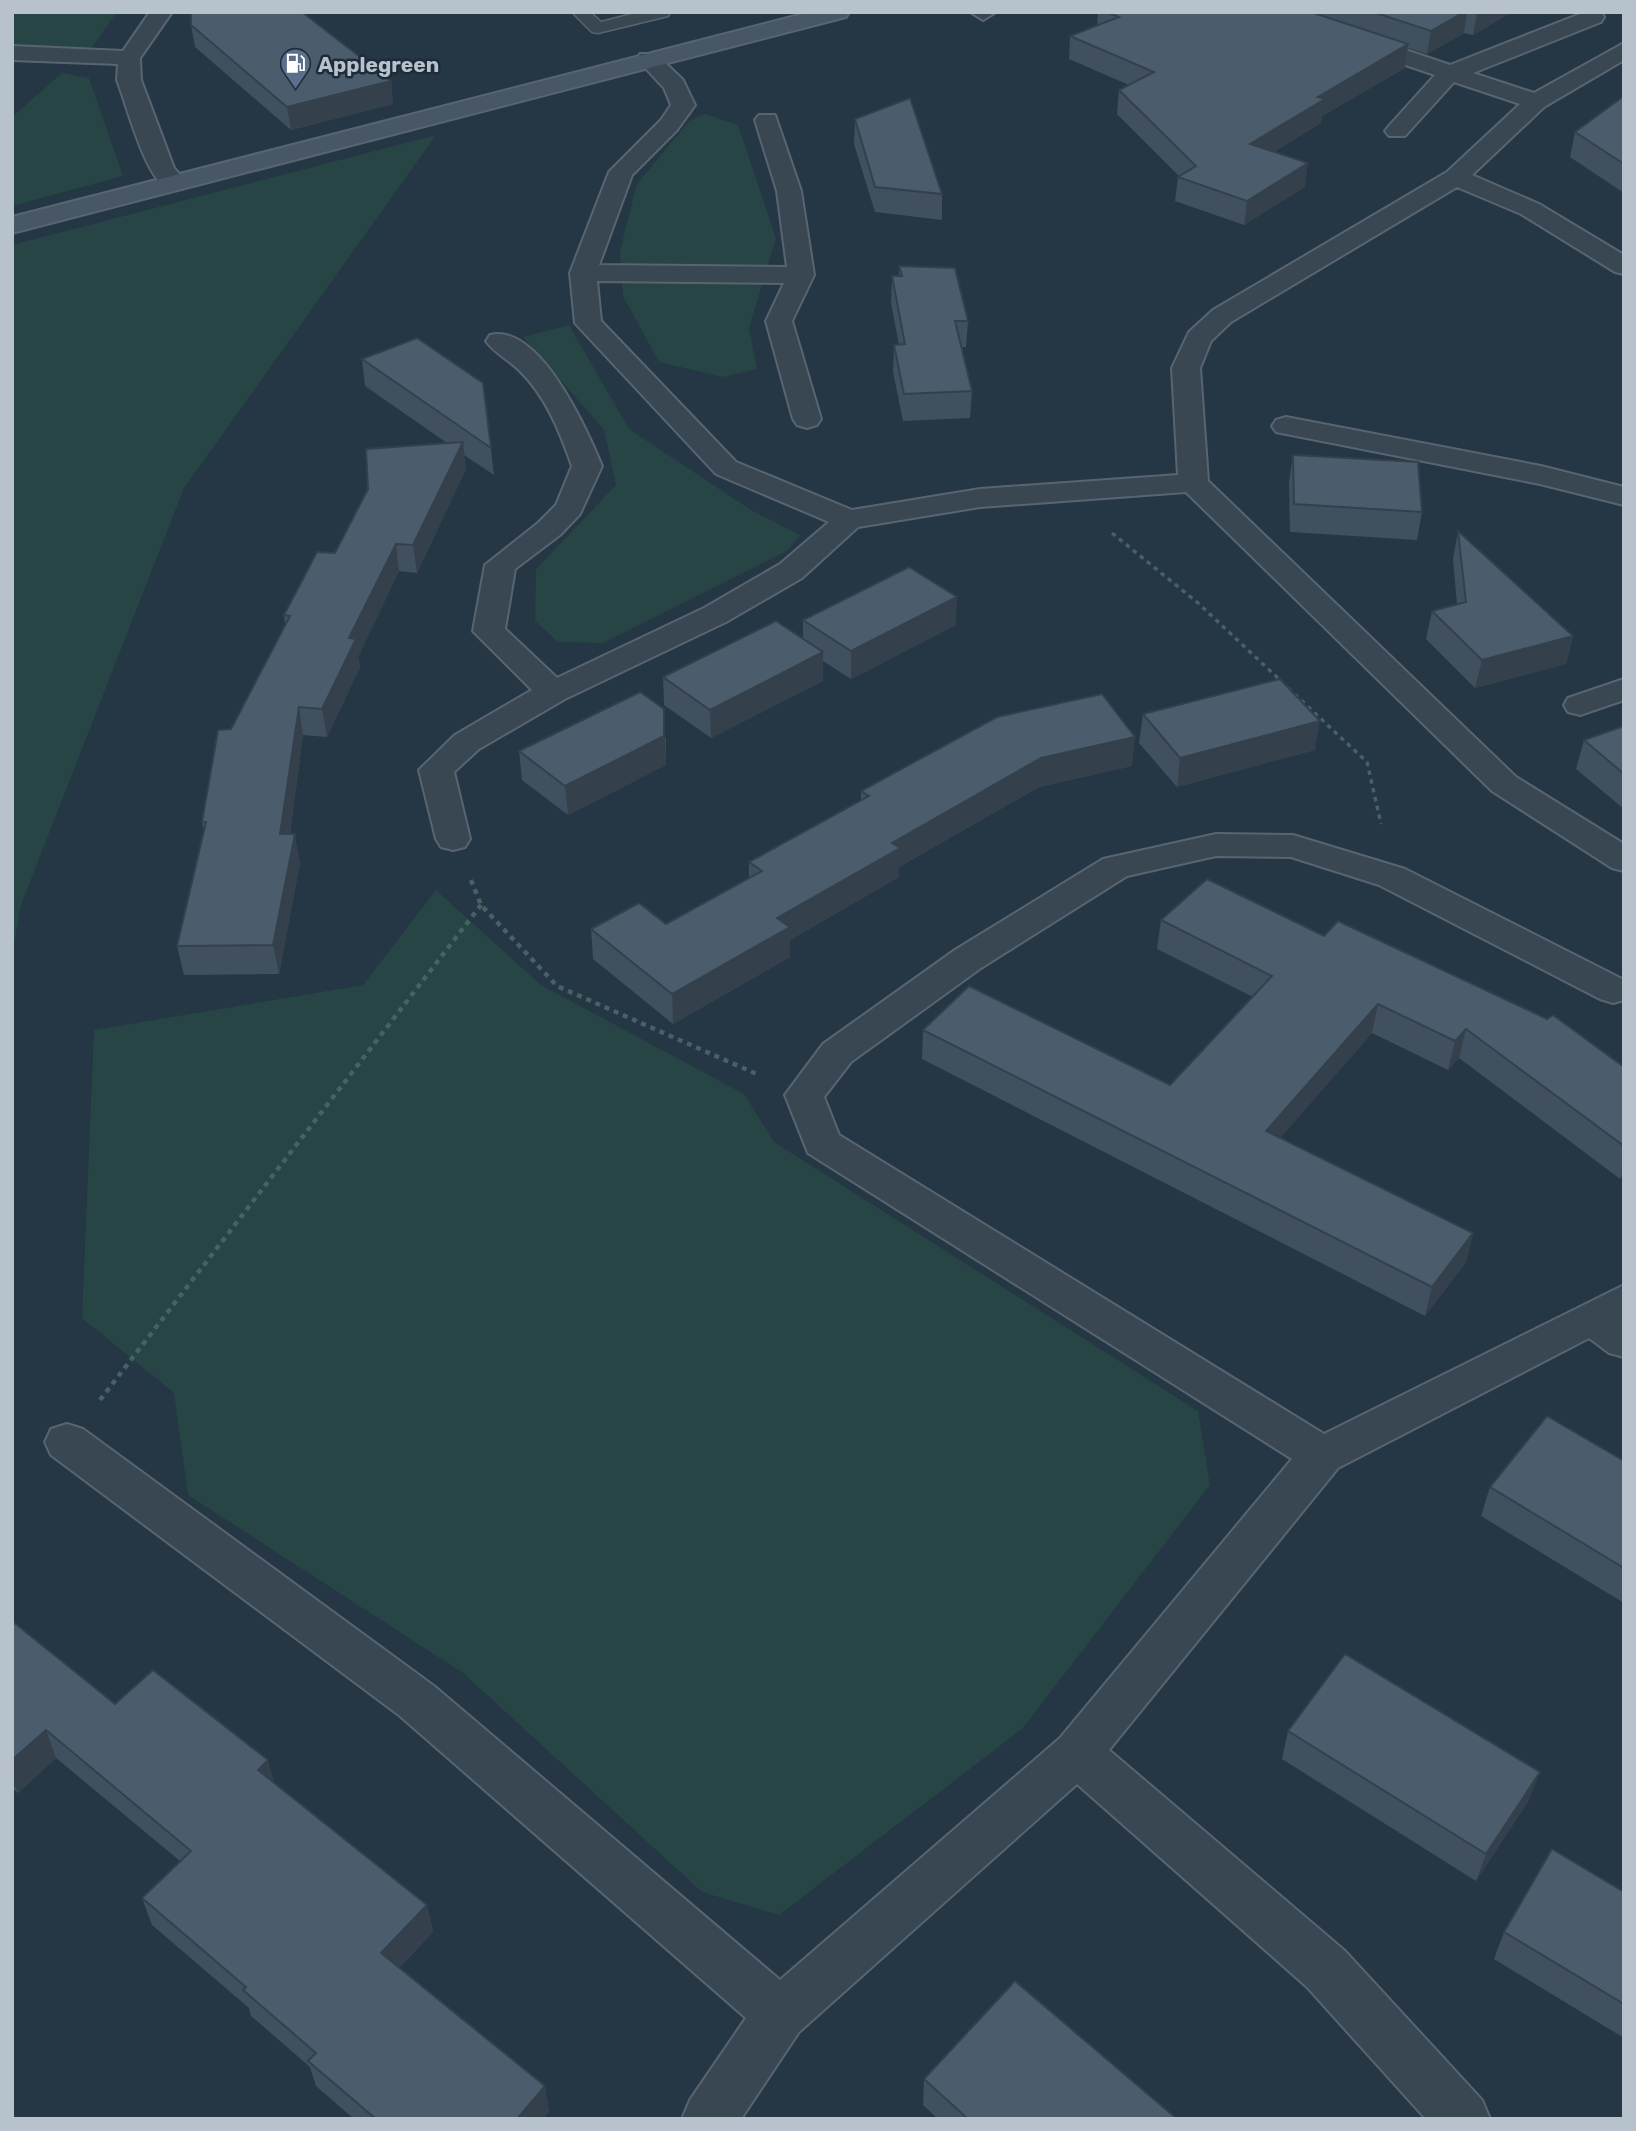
<svg xmlns="http://www.w3.org/2000/svg" width="1636" height="2131" viewBox="0 0 1636 2131" font-family="Rubik,sans-serif">
<rect width="100%" height="100%" fill="#253644"/>
<g fill="#274545">
<path d="M12,12h105l-26,36 -79,-3z"/>
<path d="M62,73l27,5 34,98 -111,30v-89z"/>
<path d="M705,114l33,11 38,113 -27,90 8,41 -34,8 -64,-15 -36,-66 -3,-45 17,-67 52,-63z"/>
<path d="M436,135l-252,353 -163,417 -9,50v-710z"/>
<path d="M569,325l60,104 122,81 49,25 -13,16 -184,92 -45,-1 -23,-21 1,-52 80,-84 -12,-55 -81,-93z"/>
<path d="M436,890l105,95 203,109 30,48 424,269 12,74 -188,244 -243,186 -77,-23 -239,-219 -275,-178 -14,-102 -92,-75 12,-288 269,-45z"/>
</g>
<g fill="none" stroke-linecap="round" stroke-linejoin="round">
<defs>
<path id="service" d="M572,12h18l11,10 39,-10h30l-2,4 -70,17 -6,-1z"/>
<g id="minor">
<path d="M150,12h22l-32,46 1,22 33,88 13,15 -3,5c-6,2 -11,3 -16,1 -23,-11 -41,-84 -51,-109l1,-16 -106,-4v-14l111,5z"/>
<path d="M996,12l-13,8 -11,-7v-1z"/>
<path d="M1260,12h33l157,53 135,-53h16l3,5 -3,5 -128,51 61,20 90,-50v17l-80,47 -72,68 67,29 85,51v19l-9,-2 -94,-58 -64,-27 -226,135 -20,19 -11,27 8,113 308,296 108,67v27l-12,-3 -120,-77 -306,-299 -206,15 -122,20 -56,51 -76,44 -161,77 -86,50 -25,23 16,67 -5,8 -12,3 -12,-3 -5,-8 -17,-69 36,-35 77,-45 -59,-59 12,-66 53,-42 18,-18 16,-39c-12,-34 -26,-70 -53,-96 -10,-10 -25,-17 -33,-29l4,-6c50,-12 97,95 112,131l-22,48 -20,21 -45,34 -10,60 52,49 147,-70 76,-44 49,-42 -113,-48 -141,-151 -5,-50 39,-101 52,-52 10,-15 -7,-17 -27,-29 3,-5h16l27,26 12,25 -18,25 -45,45 -33,90 188,2 -10,-76 -22,-71 4,-5h16l26,76 13,84 -22,46 29,98 -4,6 -10,3 -10,-3 -4,-6 -27,-98 18,-38 -187,-2 4,40 135,141 116,48 128,-21 198,-14 -6,-107 17,-36 24,-22 234,-138 73,-68 -66,-22 -49,54h-16l-4,-5 4,-5 46,-51 -172,-58z"/>
<path d="M1286,417l255,49 83,21v18l-84,-21 -264,-52 -4,-6 4,-6z"/>
<path d="M1624,679v21l-44,15 -12,-3 -4,-7 4,-7z"/>
<path d="M1216,834l77,1 112,34 219,111v20l-11,3 -13,-4 -221,-114 -88,-28 -75,-1 -89,20 -146,92 -130,94 -27,35 15,38 485,299 300,-149v72l-15,-4 -20,-15 -251,130 -229,282 236,201 137,149 8,19h-64l-119,-132 -230,-203 -278,248 -58,87h-59l8,-19 56,-82 -346,-302 -349,-261 -6,-13 6,-13 16,-5 16,5 351,257 346,294 280,-242 232,-279 -484,-306 -23,-58 38,-51 132,-94 148,-91z"/>
</g>
<path id="secondary" d="M811,12h38l-3,5 -834,216v-16z"/>
</defs>
<use href="#service" stroke="#586571" stroke-width="3"/>
<use href="#minor" stroke="#586571" stroke-width="4"/>
<use href="#secondary" stroke="#586571" stroke-width="4"/>
<g stroke="#476262" stroke-width="3.5" stroke-dasharray="4.5 4.5" stroke-linecap="butt">
<path d="M1112,533l86,70 84,79"/>
<path d="M1288,688l79,74 14,62"/>
</g>
<g stroke="#476262" stroke-width="4.5" stroke-dasharray="5 5" stroke-linecap="butt">
<path d="M471,880l10,25 76,81 202,89"/>
<path d="M100,1400l381,-495"/>
</g>
<use href="#service" fill="#394753" fill-rule="evenodd"/>
<use href="#minor" fill="#394753" fill-rule="evenodd"/>
<use href="#secondary" fill="#475766" fill-rule="evenodd"/>
</g>
<g fill="#40505e">
<path d="M1098,12h414l-39,23 -9,-2 -37,21 -19,-6 -3,20 -83,48 -1,7 -47,29 31,35 -61,38 -69,-24 3,-24 1,-1 -62,-62 2,-24 10,-5 -60,-26 1,-23 27,-10z"/>
<path d="M191,25l200,56 2,23 -102,26 -96,-83z"/>
<path d="M1624,96v97l-54,-36 5,-25z"/>
<path d="M855,119l87,75v26l-67,-8 -21,-68z"/>
<path d="M899,266l69,55 -2,26h-5l11,44 -2,27 -67,3 -10,-49 1,-27h5l-8,-42 1,-27h7z"/>
<path d="M362,359l121,24 11,92 -30,-20 2,14 -49,104 -18,-2 -41,86 2,10 -33,70 -24,-2 -13,99 10,29 -21,111 -95,1 -7,-29 27,-113 -2,-11 29,-93 54,-104 -1,-10 51,-62 112,-110 -82,-57z"/>
<path d="M1293,455l129,57 -5,28 -127,-8 -1,-50z"/>
<path d="M1458,531l115,105 -7,28 -91,24 -49,-49 6,-28 25,-6 -4,-46z"/>
<path d="M803,620l153,5 -105,54 -28,-18v20l-112,57 -47,-33 -1,-28 140,-38z"/>
<path d="M1143,714l172,36 -138,37 -38,-44z"/>
<path d="M1624,726v83l-48,-40 8,-29z"/>
<path d="M666,738v27l-98,50 -46,-35 -3,-29z"/>
<path d="M1132,766l-93,21 -140,80v10l-109,63v17l-117,67 -80,-65 -2,-30 75,-5 83,-46v-16l112,-62v-9z"/>
<path d="M1161,920l163,16 300,131v109l-4,3 -161,-121 -11,12 -76,-37 -92,105 193,95 -7,29 -41,54 -503,-257 1,-29 247,55 83,-88 -96,-48z"/>
<path d="M1624,1461v142l-143,-87 9,-29z"/>
<path d="M12,1621l103,83 160,79 152,122 6,27 -34,36 146,118 4,26 -6,7h-189l-38,-33 -6,-19 -59,-51 -2,-8 -97,-83 -10,-27 38,-37 -124,-103 -38,35 -6,-5z"/>
<path d="M1288,1731l241,69 -53,81 -194,-122z"/>
<path d="M1624,1892v146l-130,-79 10,-27z"/>
<path d="M924,2079l253,40h-239l-15,-14z"/>
</g>
<g fill="#34414c">
<path d="M1464,12h3l-3,21 -37,21 4,-23z"/>
<path d="M1512,12l-39,23 4,-22z"/>
<path d="M1408,44l-3,24 -83,48 -1,7 -74,45 3,-24 68,-47z"/>
<path d="M391,81l2,23 -102,26 -4,-23z"/>
<path d="M1308,163l-3,24 -61,38 3,-24z"/>
<path d="M463,442l3,27 -49,104 -4,-28z"/>
<path d="M396,544l3,27 -41,86 2,10 -33,70 -5,-28 27,-71z"/>
<path d="M957,597l-1,28 -105,54v-28z"/>
<path d="M1573,636l-7,28 -91,24 7,-28z"/>
<path d="M823,652v29l-112,57 -1,-28z"/>
<path d="M299,707l4,28 -17,129 -6,-30z"/>
<path d="M664,709l2,56 -98,50 -3,-29z"/>
<path d="M1320,721l-5,29 -138,37 3,-29z"/>
<path d="M1135,737l-3,29 -93,21 -140,80v10l-109,63v17l-117,67 -1,-30 105,-76 115,-75 149,-85z"/>
<path d="M295,834l5,29 -21,111 -6,-29z"/>
<path d="M1378,1004l-6,29 -111,127 5,-29z"/>
<path d="M1466,1029l-7,29 -11,12 7,-29z"/>
<path d="M1624,1167v9l-4,3z"/>
<path d="M1473,1233l-7,29 -41,54 7,-29z"/>
<path d="M46,1730l10,28 -38,35 -6,-13v-20z"/>
<path d="M268,1760l8,28 -18,-18z"/>
<path d="M1540,1772l-11,28 -53,81 10,-27z"/>
<path d="M427,1905l6,27 -46,48 -6,-27z"/>
<path d="M545,2086l4,26 -6,7h-26z"/>
</g>
<g fill="#4b5d6d" stroke="#34414c" stroke-width="2">
<path d="M191,12h111l89,69 -104,26 -96,-82z"/>
<path d="M1106,12h205l97,32 -90,53 7,2 -75,45 58,19 -61,38 -69,-24 18,-11 -77,-76 35,-18 -84,-36 49,-19z"/>
<path d="M1373,12h91l-33,19z"/>
<path d="M1624,96v68l-49,-32z"/>
<path d="M910,98l32,96 -67,-7 -20,-68z"/>
<path d="M899,266l56,2 13,53h-13l17,70 -68,3 -10,-49 11,-1 -13,-68h10z"/>
<path d="M417,338l66,45 8,65 -129,-89z"/>
<path d="M463,442l-50,103 -17,-1 -47,94 7,1 -34,70 -23,-2 -19,127h15l-22,111 -96,1 29,-124h-4l16,-92 13,-1 59,-113 -6,-1 33,-63 18,1 33,-64 -2,-40z"/>
<path d="M1293,455l125,7 4,50 -128,-8z"/>
<path d="M1458,531l115,105 -91,24 -50,-49 34,-9z"/>
<path d="M909,567l48,30 -106,54 -48,-31z"/>
<path d="M776,621l47,31 -113,58 -47,-33z"/>
<path d="M1280,679l40,42 -140,37 -37,-44z"/>
<path d="M640,692l24,17v27l-99,50 -46,-35z"/>
<path d="M1102,694l33,43 -94,21 -149,85 8,5 -123,70 13,9 -118,67 -81,-65 48,-26 27,21 96,-53 -13,-9 120,-66 -8,-5 136,-74z"/>
<path d="M1624,726v48l-40,-34z"/>
<path d="M1207,879l117,57 14,-15 209,98 6,-4 71,52v79l-158,-117 -11,12 -77,-37 -112,127 207,102 -41,54 -509,-257 46,-44 201,99 102,-109 -111,-56z"/>
<path d="M1547,1416l77,45v107l-134,-81z"/>
<path d="M12,1621l103,83 38,-34 115,90 -10,10 169,135 -46,48 164,133 -28,33h-141l-68,-58 8,-8 -73,-63 3,-3 -104,-89 49,-47 -145,-121 -34,30z"/>
<path d="M1345,1654l195,118 -54,82 -198,-123z"/>
<path d="M1552,1849l72,43v112l-120,-72z"/>
<path d="M1015,1981l162,138h-209l-44,-40z"/>
</g>
<defs>
<symbol id="fuel-pin" viewBox="-11 -11 22 30"><path d="M0 17L-7.5 6A9.5 9.5 0 1 1 7.5 6Z" fill="#5c6f8a" stroke="#1e2c39"/><path d="M-5.5-6h7V0h2V4h1.3V-2.5L3-4.5l.8-.8L6-3V5H2.5V1h-1V6h-7ZM-4.2-4.7v3.2H.2V-4.7Z" fill="#fff"/></symbol>
</defs>
<g fill-rule="evenodd">
<use href="#fuel-pin" x="278" y="46" width="35" height="47"/>
</g>
<g text-anchor="middle" dominant-baseline="central" stroke-width="5" stroke-linejoin="round" paint-order="stroke">
<g font-size="21" font-weight="bold" fill="#b7c2cd" stroke="#1e2c39" text-anchor="start">
<text x="318" y="64">Applegreen</text>
</g>
</g>
<rect width="1636" height="2131" fill="none" stroke="#b7c2cd" stroke-width="28"/>
</svg>
